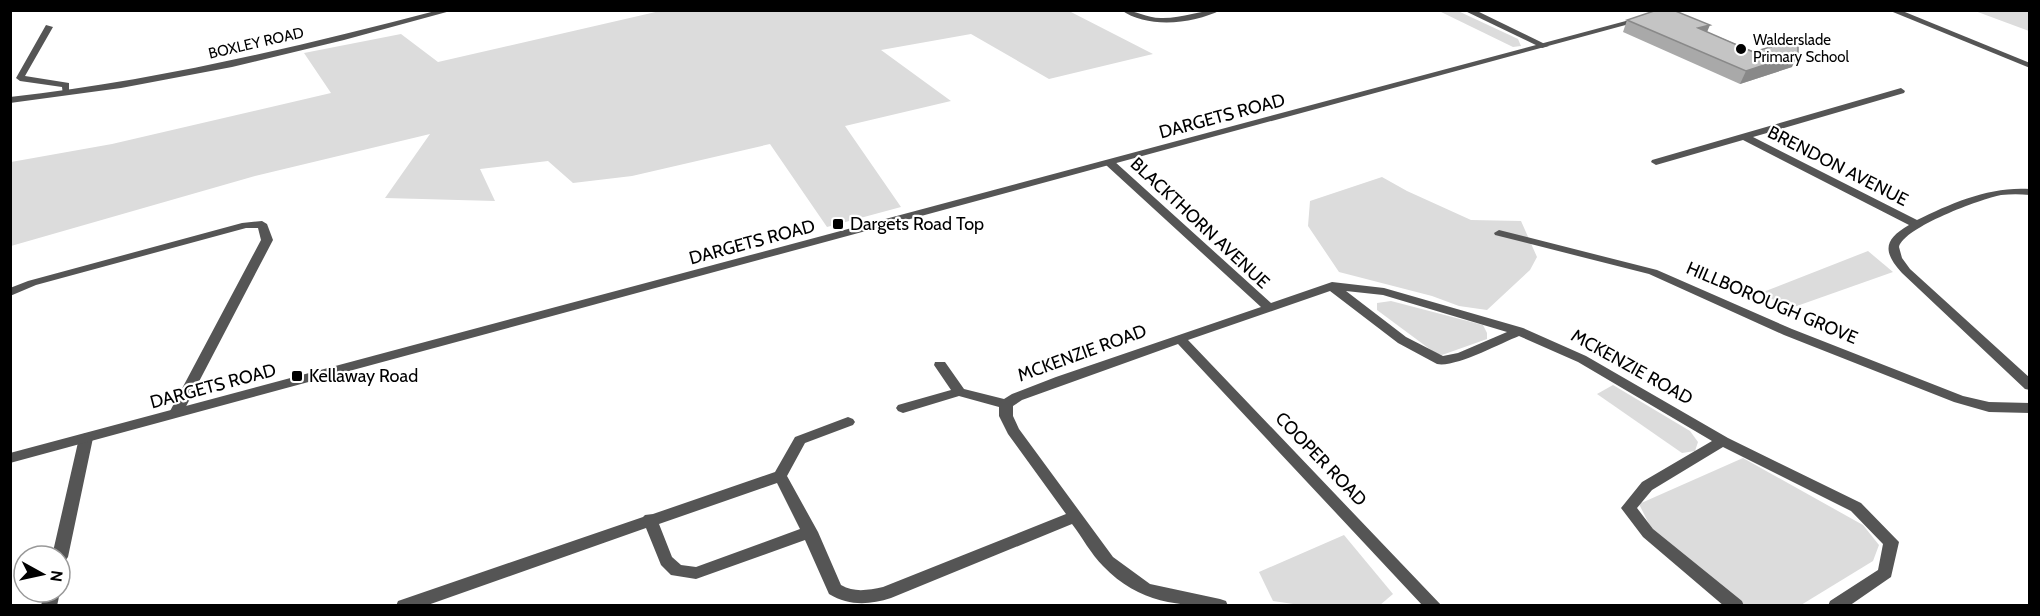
<svg xmlns="http://www.w3.org/2000/svg" width="2040" height="616" viewBox="0 0 2040 616" font-family="Cabin,sans-serif">
<rect width="100%" height="100%" fill="#fff"/>
<g fill="#dcdcdc">
<path d="M1069,11l84,43 -104,25 -78,-45 -90,16 70,51 -106,25 56,81 -74,20 -57,-83 -138,32 -59,7 -25,-22 -68,8 15,32 -110,-3 45,-64 -175,42 -244,70v-84l101,-18 219,-51 -27,-40 97,-19 37,28 222,-51z"/>
<path d="M1439,11h19l60,28 3,7 -8,1z"/>
<path d="M1975,11h54v20z"/>
<path d="M1382,177l25,14 64,29 50,1 16,36 -7,13 -43,40 -28,-4 -27,-10 -93,-24 -31,-46 2,-25z"/>
<path d="M1868,251l25,21 -99,35 -36,-13z"/>
<path d="M1391,301l92,24 4,8v6l-45,16 -7,-2 -58,-43v-7z"/>
<path d="M1613,385l77,46 8,11 -3,9 -13,2 -85,-59z"/>
<path d="M1743,458l120,67 16,20 -6,16 -72,44h-60l-87,-71 -15,-30z"/>
<path d="M1344,535l49,59 -13,11h-80l-27,-4 -14,-29z"/>
</g>
<g fill="none" stroke-linecap="round" stroke-linejoin="round">
<g fill="#555" fill-rule="evenodd">
<path d="M1121,10c15,0 27,9 42,8 20,0 38,-8 58,-8 -28,14 -73,19 -100,0z"/>
<path d="M1463,10h12l74,36 -7,2z"/>
<path d="M46,25l7,2 -28,49 44,7v12h-6l-1,-8 -42,-6 -4,-3z"/>
<path d="M1901,88l4,3 -1,2 -151,44 164,83c34,-17 74,-34 113,-31v6c-10,-1 -19,-1 -29,0 -20,4 -97,32 -102,52l3,11 8,11 120,109v12l-5,-1 -123,-116c-19,-21 -19,-33 7,-48l-166,-85 -87,25 -5,-3 1,-2z"/>
<path d="M1110,160l4,1 157,142 61,-21 52,6 139,40 63,28 142,82 133,65 38,39 -8,35 -42,29h-21l2,-5 48,-31 5,-26 -32,-33 -128,-64 -71,43 -15,18 16,21 89,72 2,5h-20l-81,-69 -22,-29 21,-26 70,-41 -134,-79 -59,-26c-18,7 -64,32 -82,28l-39,-21 -68,-52 -142,49 254,266h-19l-245,-262 -156,56 -9,6v10l6,13 94,128 37,27 70,15 6,2 2,5c-51,0 -88,-2 -125,-40 -12,-12 -21,-29 -31,-42l-181,74c-22,7 -42,8 -62,-4l-24,-54 -109,39 -25,-4 -10,-10 -15,-37 -221,78h-29l2,-5 245,-84 2,-2 8,-1 122,-42 20,-35 53,-20 5,2 2,3 -2,3 -48,18 -18,33 31,56 23,53c14,8 27,5 42,2l183,-73 -58,-80 -9,-18v-9l-40,-11 -56,17 -5,-2 -2,-3 2,-3 53,-15 -17,-25 1,-3h10l19,27 40,10 8,-5 44,-17 205,-70 -155,-142v-4zM1346,291l37,4 124,37 -49,21 -15,3 -37,-19zM777,483l23,46 -104,38 -15,-2 -9,-8 -13,-33z"/>
<path d="M262,221l5,3 6,16 -92,176h-10l-2,-3 92,-173 -3,-12h-12l-210,57 -26,11v-8l18,-7 214,-58z"/>
<path d="M1499,230l158,40 135,59 171,67 26,6 41,1v10l-41,-1 -35,-10 -170,-67 -135,-61 -154,-39 -1,-2z"/>
<path d="M86,433l5,2 2,3 -25,119 -3,4 -5,2v-7h-8l27,-118 2,-3z"/>
<path d="M44,592h16l-3,14h-16z"/>
</g>
<g fill="#555" fill-rule="evenodd">
<path d="M439,10h15l-110,30 -112,27 -111,21 -111,15v-6c146,-16 287,-50 429,-87z"/>
<path d="M1888,10h12l130,53v5z"/>
<path d="M1637,18l7,2 -1634,443v-10z"/>
</g>
</g>
<path fill="#a9a9a9" d="M1627,20l80,12 85,35 -52,17 -117,-52z"/>
<g fill="#898989">
<path d="M1710,25l-5,12 -7,-9z"/>
<path d="M1798,54l-6,13 -52,17 6,-13z"/>
</g>
<path fill="#c4c4c4" stroke="#898989" stroke-width="1.5" d="M1657,10h16l37,15 -12,3 55,24 45,-13v15l-52,17 -119,-51z"/>
<g fill="#000" stroke="#fff" stroke-width="2">
<circle cx="1741" cy="49" r="6"/>
<rect x="832" y="218" width="12" height="12" rx="3"/>
<rect x="291" y="370" width="12" height="12" rx="3"/>
</g>
<g text-anchor="middle" dominant-baseline="central" stroke-width="4.5" stroke-linejoin="round" paint-order="stroke">
<g font-size="15" fill="#000" stroke="#fff" text-anchor="start">
<text x="1753" y="40">Walderslade<tspan x="1753" dy="17">Primary School</tspan></text>
</g>
<g font-size="15" fill="#000" stroke="#fff">
<text transform="translate(256 43) rotate(-13)">BOXLEY ROAD</text>
</g>
<g font-size="18" fill="#000" stroke="#fff">
<text transform="translate(1222 116) rotate(-15)">DARGETS ROAD</text>
<text transform="translate(1838 166) rotate(27)">BRENDON AVENUE</text>
<text transform="translate(1200 223) rotate(43)">BLACKTHORN AVENUE</text>
<text transform="translate(752 242) rotate(-15)">DARGETS ROAD</text>
<text transform="translate(1772 303) rotate(23)">HILLBOROUGH GROVE</text>
<text transform="translate(1082 353) rotate(-20)">MCKENZIE ROAD</text>
<text transform="translate(1632 367) rotate(29)">MCKENZIE ROAD</text>
<text transform="translate(213 386) rotate(-15)">DARGETS ROAD</text>
<text transform="translate(1321 459) rotate(46)">COOPER ROAD</text>
</g>
<g font-size="18" fill="#000" stroke="#fff" text-anchor="start">
<text x="850" y="224">Dargets Road Top</text>
<text x="309" y="376">Kellaway Road</text>
</g>
</g>
<rect width="2040" height="616" fill="none" stroke="#000000" stroke-width="24"/>
<g transform="translate(42 574) rotate(98)"><circle r="28" fill="#ffffff" stroke="#999999" stroke-width="1.5"/>
<path d="M0-4.5L10 22L0 15L-10 22Z" fill="#000000"/>
<text y="-9" font-size="16" font-weight="bold" text-anchor="middle" fill="#000000">N</text>
</g>
</svg>
